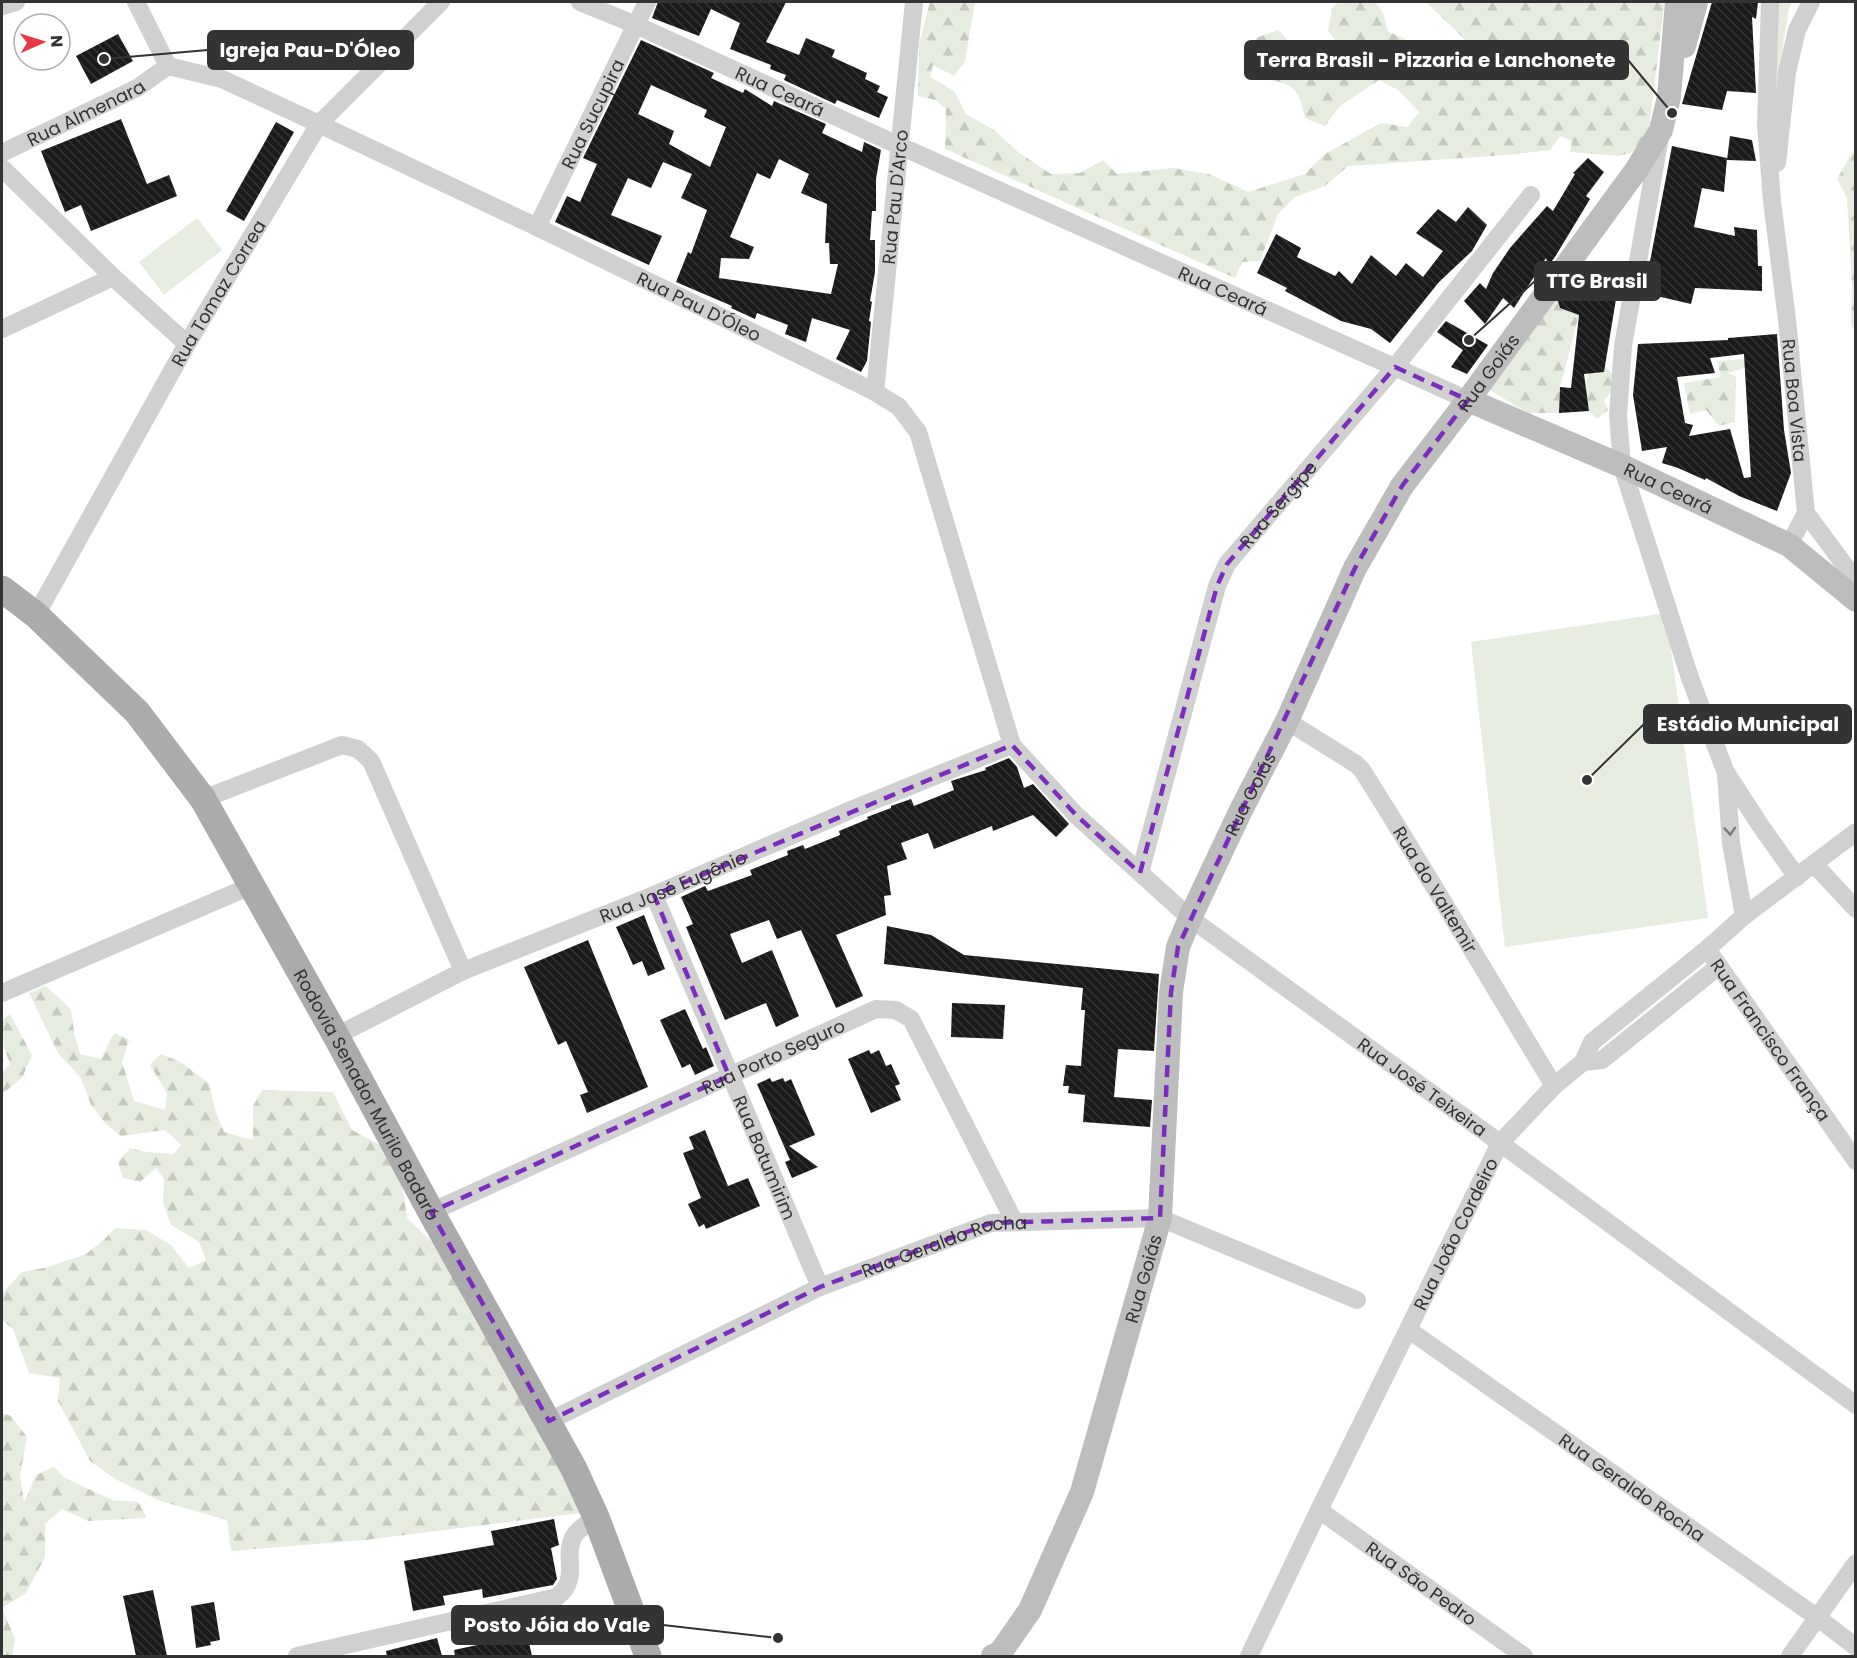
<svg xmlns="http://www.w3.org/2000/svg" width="1857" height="1658" viewBox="0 0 1857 1658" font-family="Poppins,sans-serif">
<defs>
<pattern id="forest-firs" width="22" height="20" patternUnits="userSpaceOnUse" patternTransform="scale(1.5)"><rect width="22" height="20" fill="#e6ecdf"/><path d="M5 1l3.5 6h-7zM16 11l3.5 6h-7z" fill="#c6cbc0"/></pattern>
<pattern id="building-back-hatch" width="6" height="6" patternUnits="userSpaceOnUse" patternTransform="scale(1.5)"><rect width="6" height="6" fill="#1a1a1a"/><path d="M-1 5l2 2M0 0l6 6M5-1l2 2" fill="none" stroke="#333"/></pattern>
</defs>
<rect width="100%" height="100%" fill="#fff"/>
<g fill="url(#forest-firs)">
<path d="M930,2h45l-10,59 -11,15 -21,-11 -3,12 24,14 12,23 28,16 24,22 33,22 29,-1 23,-13 14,14 56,-6 36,6 39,18 57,-18 20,-20 56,-31 26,4 12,-15 -21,-22 -19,-10 -39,26 -15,20 -20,-8c-6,-30 -12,-35 -42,-39l-12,-17 5,-24 22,-8 16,17 -3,20 8,14 32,-15 25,7 10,-12 -21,-9 -17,-21 4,-23 7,-6h36l8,10 5,20 16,6 20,22 23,8h26l5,-16 -52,-50h236l2,3 -15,124 -14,22 -16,5 -49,-4 2,-11 -12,-5 -10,14 -44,5 -158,11 -23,20 -30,11 -17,17 -18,47 -18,1 -7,16 -290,-129 1,-40 -10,-9 -18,-4 1,-52z"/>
<path d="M1855,152h1l-1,180 -4,-7 1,-40 -5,-87 -10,-19 15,-26z"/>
<path d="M1555,291l5,17 19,7 -19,72 -1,26h-31l-45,-27z"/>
<path d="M1748,359l3,7 -23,7 8,4 -1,45 -16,4 -13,-16 -16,4 -6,-31 37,-6 -4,-16z"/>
<path d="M1605,366c13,12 12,21 -1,34l4,10 -11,9 -8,-8 -3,-21 2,-17 16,-1z"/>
<path d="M46,986l25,23 3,24 6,21 21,5 13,-26 15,7 -7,22 12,39 31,9 2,-17 -17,-28 11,-11 19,8 29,21 6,27 9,22 29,8v-34l9,-16 71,2 19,38 30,16 19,33 6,39 35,33 102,184 36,78 -215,27 -134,11 -4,-31 -67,-19 -43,-21 -27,-19 -32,-60 2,-23 -31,-5 -16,-44 -11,-9v-26l20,-22 26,-5 38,-13 18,-14 11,-12 31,2 25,15 18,23 17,-8 -7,-18 -28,-17 -8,-22 1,-24 -8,-11 -16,14 -17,-4 -5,-16 12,-14 16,4 28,2 7,-9 -16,-15 -44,6 -15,-12 -15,-19 -10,-27 -23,-25 -29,-60z"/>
<path d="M10,1014l22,41 -10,23 -20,16v-21l8,-9 -6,-17 -2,-26z"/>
<path d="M2,1413l9,3 16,21 -7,39 4,27 12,-28 18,-8 11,11 47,22 26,2 9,16 -59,3 -26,-12 -17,15v33l-19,36 -24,15 13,31 -3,17h-10z"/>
</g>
<g fill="#e6ecdf">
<path d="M1775,2h17l-3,6 -18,113z"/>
<path d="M197,218l25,32 -58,45 -25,-33z"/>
<path d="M1666,613l42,305 -203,29 -34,-305z"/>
</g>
<g fill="url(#building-back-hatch)" fill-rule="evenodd">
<path d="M658,2h128l-20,40 33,13 7,-17 29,12 -3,7 35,16 -2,6 15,7 -3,6 11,5 -9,21 -42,-18 -2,4 -51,-24 2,-5 -16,-6 1,-4 -41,-16 10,-26 -29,-14 -12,27 -47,-18z"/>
<path d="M1712,2h46l-2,17 -4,-2 4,76 -29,-2 -5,19 -40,-6z"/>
<path d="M118,34l15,27 -42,23 -15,-28z"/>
<path d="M641,40l73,33 -3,5 32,15 2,-4 27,17 2,-5 52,23 -4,9 40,19 2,-10 17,8 -5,29v32h-4l-2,29h5v32l-5,29 2,1 -3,19 2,1 -4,39 -6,11 -25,-13 14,-29 -38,-12 -6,24 -21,-8 3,-9 -31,-12 -2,6 -24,-11 1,-2 -56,-24 12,-30 3,2 16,-44 -26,-12 11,-24 -29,-12 -12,26 -23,-10 -17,37 51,21 -13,29 -94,-43 12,-26 13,6 17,-38 -14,-6zM651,85l56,25 -3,7 22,10 -16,40 -41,-23 5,-13 -36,-17zM779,159l30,15 -8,19 26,11 -2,39h4l1,21h8l-7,30 -112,-16 2,-20 28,1 5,-12 -24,-10 27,-64 13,6z"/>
<path d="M121,119l26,65 22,-9 8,21 -86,35 -10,-26 -16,7 -24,-61z"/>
<path d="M276,122l18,10 -50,89 -18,-10z"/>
<path d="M1730,136l22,4 4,21 -29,-1z"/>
<path d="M1672,146l55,12 -3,34 -22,-4 -8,39 41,9 -1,-9 23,3 1,36h4v25l-67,-3 -4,16 -47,-11z"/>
<path d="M1588,158l16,14 -18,24 4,3 -35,58 -7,9 -2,-8 -32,50 -11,-10 -18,26 -21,-23 16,-18 6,6 7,-16 17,-25 37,-42 6,5 22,-37 -2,-1z"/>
<path d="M1468,207l19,18 -15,26 -33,31 -49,61 -19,-14 -30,-8 -56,-30 2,-3 -30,-15 19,-39 25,14 -4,9 38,19 4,-5 13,13 19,-29 25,21 10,-13 17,14 20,-26 -27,-18 22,-24 18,13z"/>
<path d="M1600,264l25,6 -3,18 -4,-1 -14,85 -20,2 5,37 -30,2 1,-26 11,1 8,-73 -19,-7 -2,-7 22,-30 18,3z"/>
<path d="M1446,321l42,24 -21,29 -16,-7 12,-17 -26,-18z"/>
<path d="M1777,334l7,96 7,43 -14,38 -38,-15 -33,-18 -1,2 -27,-12 -16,-5 5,-16 -25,4 -9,-56 5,-51 90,-4v-2zM1744,354l7,123 -7,1 -14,-49 -41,7 4,-11 -8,-2 -8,-46 38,-4 -5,-15z"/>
<path d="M1009,758l8,9 7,21 9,-4 36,40 -13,13 -23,-22 -40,16 -1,-5 -58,23 -6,-16 -27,10 6,16 -20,7 4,29 -7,1 2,19 -50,20 27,61 -27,12 -35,-78 -24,9 -8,-19 -39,14 12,29 30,-13 27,66 -23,11 -10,-24 -41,17 -39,-93 7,-3 -12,-27 24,-11 3,5 44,-16 -2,-5 38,-15 -1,-4 16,-6 2,4 35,-14 -1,-4 29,-12 -1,-2 24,-9v-2l20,-7 3,7 40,-16 -3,-9 35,-11 -1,-2z"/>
<path d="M644,915l21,54 -17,7 -6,-15 -9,4 -17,-38z"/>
<path d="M887,926l44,9 33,20 195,19 -5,77 -36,-2 -4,48 38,3 -2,27 -67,-5 2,-27 -17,-2 1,-7h-6l3,-21 15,1 4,-56h-4l2,-22 -199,-24z"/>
<path d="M588,940l60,147 -61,26 -7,-18 8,-3 -22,-51 -8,4 -34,-78z"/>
<path d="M952,1003l53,2 -2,34 -52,-2z"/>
<path d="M685,1009l18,40 3,-2 8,19 -19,9 -5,-11 -8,4 -22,-48z"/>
<path d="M869,1050l2,4 8,-4 7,16 5,-2 9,20 -5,2 6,14 -30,13 -23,-54z"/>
<path d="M770,1078l2,4 11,-4 2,4 6,-3 24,56 -26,11 29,21 -26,11 -7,-16 5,-2 -33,-76z"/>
<path d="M705,1130l23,56 20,-8 12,28 -54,23 -2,-5 -5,3 -11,-23 13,-6 -18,-45 11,-4 -5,-12z"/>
<path d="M554,1519l5,26 -8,3 6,31 -4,6 -70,13 -1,-9 -39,7 2,9 -32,6 -9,-50 90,-16 -3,-14z"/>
<path d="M153,1590l14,66h-31l-13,-60z"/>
<path d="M214,1602l6,38 -10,2 1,3 -15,3 -5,-42z"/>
<path d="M527,1634l5,22h-77l-1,-6 23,-5v-3l17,-4 1,3z"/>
<path d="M437,1638l5,18h-55l-1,-5z"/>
</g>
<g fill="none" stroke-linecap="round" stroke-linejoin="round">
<g stroke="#d0d0d0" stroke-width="18">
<path d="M136,2l32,64"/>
<path id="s1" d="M580,2l56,23 264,121 568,254"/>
<path id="s2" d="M1770,2l-4,122 6,77 15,119 19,193 40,54 10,20"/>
<path d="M2,6l14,-4"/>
<path id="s3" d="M168,66l54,13 97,45 218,103 338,165 24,15 19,25 94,313 64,70 114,103 310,225 356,262"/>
<path d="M1660,137l-37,209 -5,69 4,51 68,212 36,95 5,70 13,73"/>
<path id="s4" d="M2,153l135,-65 31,-22"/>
<path d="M1777,163l10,-91 10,-42 14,-28"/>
<path d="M2,168l111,109 74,67"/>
<path id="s5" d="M537,227l110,-225"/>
<path d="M2,329l111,-52"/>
<path id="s6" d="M875,392l39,-390"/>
<path d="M1789,545l17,-32"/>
<path id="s7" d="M36,615l151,-271 132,-220 122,-122"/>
<path id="s8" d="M1287,721l69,43 6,6c66,104 128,211 192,316"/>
<path d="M1727,774l33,51 37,52"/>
<path d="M203,799l139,-54 16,4 13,12 92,210"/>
<path d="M1814,864l42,45"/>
<path id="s9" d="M1140,873l77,-287 10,-22 168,-197 136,-172"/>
<path id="s10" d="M654,895l166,392"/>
<path id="s11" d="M1707,949l149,212"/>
<path d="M2,993l251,-108"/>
<path id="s12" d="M336,1036l127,-65 191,-76 199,-86 159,-64"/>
<path d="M1583,1062l19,-2 117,-94"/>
<path id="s13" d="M431,1212l445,-203 20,1 15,9 103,202"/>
<path id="s14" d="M1409,1330l409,288 38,29"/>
<path id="s15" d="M549,1421l271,-134 171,-64 169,-5 197,82"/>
<path id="s16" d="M1319,1510l205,146"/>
<path d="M297,1656l260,-59c24,-19 5,-40 17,-61 5,-8 15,-13 22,-19"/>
<path id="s17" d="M1249,1656l70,-146 181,-367 54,-57 29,-24 9,-20 115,-93 37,-33 112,-84"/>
<path d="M1790,1656l66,-93"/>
</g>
<g stroke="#bdbdbd" stroke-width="24">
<path d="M1684,46l12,-44"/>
<path id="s18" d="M1468,400l154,66 167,79 67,55"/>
<path id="s19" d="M993,1656l7,-3 30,-43 52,-118 78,-274 11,-226 7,-45 12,-29 50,-106 47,-91 68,-153 47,-82 66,-86 169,-231 24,-39 8,-33 8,-95"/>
</g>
<path stroke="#ababab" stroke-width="27" id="s20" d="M2,589l34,26 101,97 66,87 133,237 95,176 143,257 22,48 52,139"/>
</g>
<defs><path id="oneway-chevron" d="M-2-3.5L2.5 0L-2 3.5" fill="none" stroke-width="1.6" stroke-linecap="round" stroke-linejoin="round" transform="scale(1.5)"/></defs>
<use stroke="#7a7a7a" href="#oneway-chevron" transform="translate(1730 831) rotate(86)"/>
<path fill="none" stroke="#7b2cbf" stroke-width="4.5" stroke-dasharray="12 8" stroke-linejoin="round" d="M1395,367l73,33 -66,86 -47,82 -177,379 -7,45 -11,226 -169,5 -171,64 -271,134 -118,-209 298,-136 -75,-181 358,-150 64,70 64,58 77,-287 10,-22z"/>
<g text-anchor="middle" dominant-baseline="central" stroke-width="6" stroke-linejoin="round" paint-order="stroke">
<g font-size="18" fill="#333" stroke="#fff">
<text stroke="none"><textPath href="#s1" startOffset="219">Rua Ceará</textPath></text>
<text stroke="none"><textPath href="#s4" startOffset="93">Rua Almenara</textPath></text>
<text stroke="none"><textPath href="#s5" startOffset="126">Rua Sucupira</textPath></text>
<text stroke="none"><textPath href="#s6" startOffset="196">Rua Pau D'Arco</textPath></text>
<text stroke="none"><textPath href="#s1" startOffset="705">Rua Ceará</textPath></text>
<text stroke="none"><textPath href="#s7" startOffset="370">Rua Tomaz Correa</textPath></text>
<text stroke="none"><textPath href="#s3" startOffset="584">Rua Pau D'Óleo</textPath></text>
<text stroke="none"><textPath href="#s19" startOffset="1401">Rua Goiás</textPath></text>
<text stroke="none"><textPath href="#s2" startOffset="400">Rua Boa Vista</textPath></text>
<text stroke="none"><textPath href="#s18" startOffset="219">Rua Ceará</textPath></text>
<text stroke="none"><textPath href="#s9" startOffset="400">Rua Sergipe</textPath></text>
<text stroke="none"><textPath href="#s19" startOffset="915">Rua Goiás</textPath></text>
<text stroke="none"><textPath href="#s12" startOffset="369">Rua José Eugênio</textPath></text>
<text stroke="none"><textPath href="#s8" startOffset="230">Rua do Valtemir</textPath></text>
<text stroke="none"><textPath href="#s11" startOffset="111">Rua Francisco França</textPath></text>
<text stroke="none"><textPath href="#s13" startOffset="376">Rua Porto Seguro</textPath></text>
<text stroke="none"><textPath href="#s3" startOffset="1702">Rua José Teixeira</textPath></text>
<text stroke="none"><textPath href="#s20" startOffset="630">Rodovia Senador Murilo Badaró</textPath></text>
<text stroke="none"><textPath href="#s10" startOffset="285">Rua Botumirim</textPath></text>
<text stroke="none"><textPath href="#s17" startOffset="470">Rua João Cordeiro</textPath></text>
<text stroke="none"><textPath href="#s15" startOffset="434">Rua Geraldo Rocha</textPath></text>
<text stroke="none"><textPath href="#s19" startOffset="411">Rua Goiás</textPath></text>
<text stroke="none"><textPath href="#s14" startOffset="273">Rua Geraldo Rocha</textPath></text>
<text stroke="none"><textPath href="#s16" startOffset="126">Rua São Pedro</textPath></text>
</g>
</g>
<path fill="none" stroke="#333" stroke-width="2" d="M104 59L208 50M1672 113L1628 60M1469 340L1535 281M1587 780L1644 724M778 1638L663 1625"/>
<g fill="#333" stroke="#fff" stroke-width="2">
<circle cx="104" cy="59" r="6"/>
<circle cx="1672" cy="113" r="6"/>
<circle cx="1469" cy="340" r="6"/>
<circle cx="1587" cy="780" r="6"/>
<circle cx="778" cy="1638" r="6"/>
</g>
<g fill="#333" stroke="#333" stroke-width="2">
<rect x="208" y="31" width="205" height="38" rx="6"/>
<rect x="1245" y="41" width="383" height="38" rx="6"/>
<rect x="1535" y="262" width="125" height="38" rx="6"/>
<rect x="1644" y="705" width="207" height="38" rx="6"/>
<rect x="452" y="1606" width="211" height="38" rx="6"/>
</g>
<g font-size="20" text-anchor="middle" font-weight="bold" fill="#fff">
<text x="310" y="57">Igreja Pau-D'Óleo</text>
<text x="1436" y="67">Terra Brasil - Pizzaria e Lanchonete</text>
<text x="1597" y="288">TTG Brasil</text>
<text x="1748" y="731">Estádio Municipal</text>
<text x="557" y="1632">Posto Jóia do Vale</text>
</g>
<rect width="1857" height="1658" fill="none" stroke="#333333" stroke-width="6"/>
<g transform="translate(42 42) rotate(87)"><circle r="28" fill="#ffffff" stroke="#adadad" stroke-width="1.5"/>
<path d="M0-4.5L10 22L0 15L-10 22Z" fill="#e63946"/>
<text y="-9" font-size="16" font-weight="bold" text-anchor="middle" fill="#333333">N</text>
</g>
</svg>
